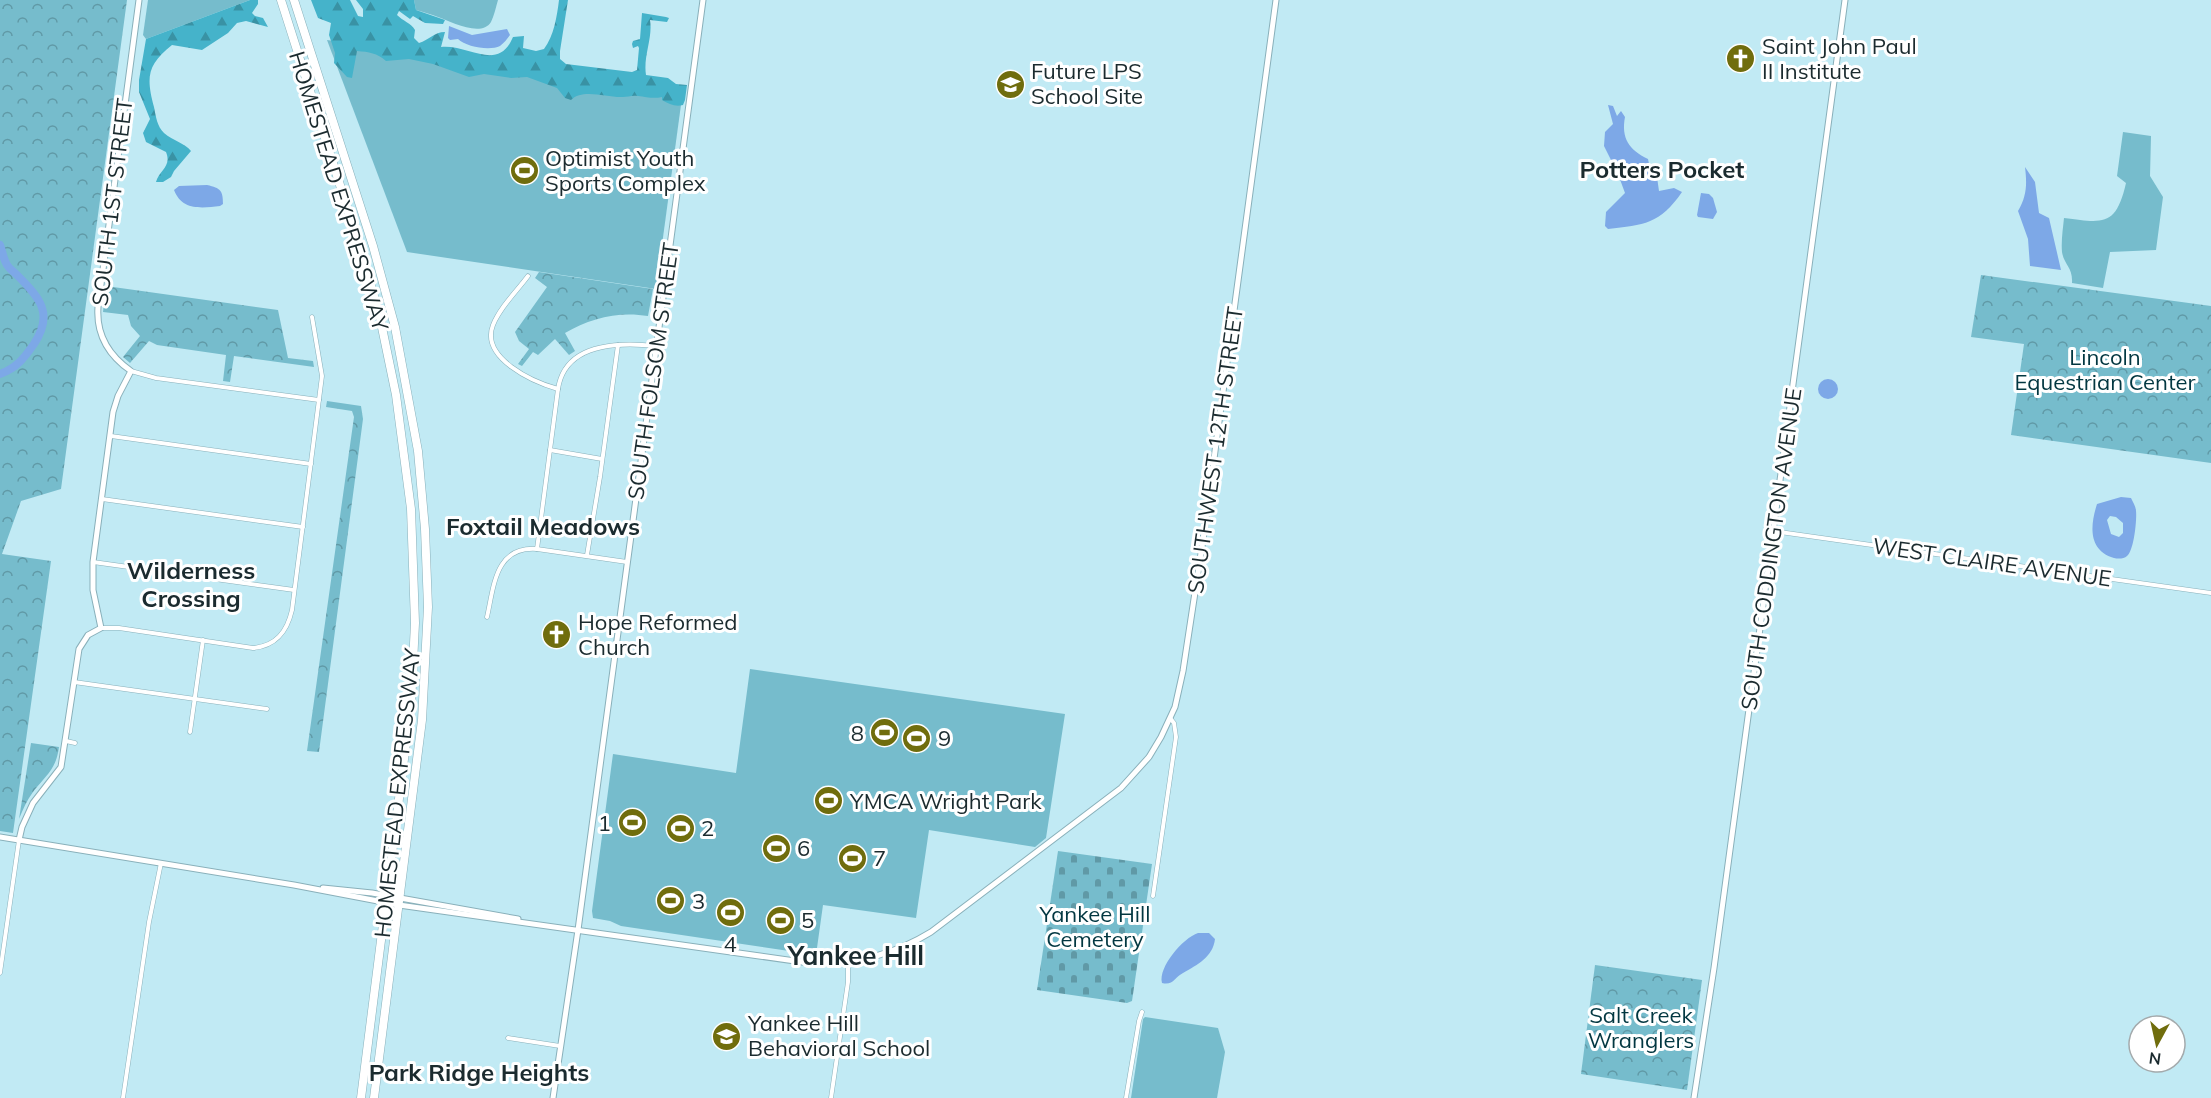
<svg xmlns="http://www.w3.org/2000/svg" width="2211" height="1098" viewBox="0 0 2211 1098" font-family="Mulish,sans-serif">
<defs>
<pattern id="forest-firs" width="22" height="20" patternUnits="userSpaceOnUse" patternTransform="scale(1.5)"><rect width="22" height="20" fill="#45b3ca"/><path d="M5 1l3.5 6h-7zM16 11l3.5 6h-7z" fill="#3992a4"/></pattern>
<pattern id="cemetery-stones" width="16" height="16" patternUnits="userSpaceOnUse" patternTransform="scale(1.5)"><rect width="16" height="16" fill="#76bccc"/><path d="M2 7V4a2 2 0 0 1 4 0v3zM10 15v-3a2 2 0 0 1 4 0v3z" fill="#6099a6"/></pattern>
<pattern id="park-crowns" width="20" height="18" patternUnits="userSpaceOnUse" patternTransform="scale(1.5)"><rect width="20" height="18" fill="#76bccc"/><path d="M2 6a3 3 0 1 1 6 0M12 15a3 3 0 1 1 6 0" fill="none" stroke="#6099a6"/></pattern>
</defs>
<rect width="100%" height="100%" fill="#c1eaf4"/>
<g fill="#76bccc">
<path d="M148,0h102l-104,39 -3,-4z"/>
<path d="M414,0h84c-2,7 -4,16 -7,22 -10,16 -41,-1 -53,-5 -7,-3 -15,-5 -22,-7z"/>
<path d="M327,40l356,50 -27,199 -249,-37z"/>
<path d="M2123,132l28,4 -1,40 13,21 -7,53 -46,2 -7,36 -31,-5c1,-16 -8,-18 -10,-31 -1,-11 1,-24 2,-34 39,5 52,9 62,-35l-9,-7z"/>
<path d="M750,669l315,45 -19,124 -11,9 -106,-17 -13,88 -93,-13 -7,50 -195,-29 -11,-5 -17,-3 -1,-7 21,-157 123,19z"/>
<path d="M1145,1017l73,11 7,24 -8,46h-86l12,-79z"/>
</g>
<g fill="url(#forest-firs)">
<path d="M250,0h8v4l-6,9 3,3 8,2 5,9 -22,-6 -9,2 -9,10 -26,17 -30,-5c-25,20 -26,32 -18,62 2,10 3,19 10,26 9,8 21,10 27,18l-17,20 -3,6 -8,5h-7c3,-12 16,-15 10,-30l-20,-10 -3,-9 7,-14 -11,-27v-12l7,-41z"/>
<path d="M311,0h39l8,16 5,1v-8l-7,-9h58l2,10 29,10 -2,4 -18,-1 -12,-7 -3,3 -11,-8 -2,4c6,6 14,8 18,15l-1,8 5,5c10,-3 15,-11 26,-11l-4,15c28,-3 57,26 72,-10l11,-1 -1,12 13,3 8,-2c10,-13 13,-33 15,-49h9l-8,51v8l6,5 66,8 5,-2 2,-22 -1,-2 -5,2 -1,-4 1,-3 7,-2 2,-26 24,4 3,1 -2,4 -17,-2c3,18 -7,36 -4,55l22,3 8,6 11,1 -2,15 -2,5c-8,2 -14,-1 -21,-5v-3c-8,2 -16,0 -24,-1 -6,-1 -10,1 -15,1 -16,1 -40,-9 -52,3l-6,-2 -8,-10 -30,-11 -16,1 -27,-4 -15,3 -36,-13 -24,-5 -23,2c-9,-8 -17,-9 -29,-10l-5,27 -5,-1 -13,-14 1,-10 -6,-18 2,-12 -13,-5z"/>
</g>
<path fill="url(#cemetery-stones)" d="M1058,851l94,13 -20,137 -5,2 -90,-13z"/>
<g fill="url(#park-crowns)">
<path d="M0,0h127l-66,489 -40,12 -19,53 49,7 -38,272 -13,-2z"/>
<path d="M539,272l114,17 -5,27c-29,-5 -58,2 -83,17l10,18 -6,4 -14,-16 -17,16 -5,-3 -11,14 -4,-2 11,-15 -10,-8 -4,-9 32,-45 -12,-9z"/>
<path d="M1981,275l230,31v157l-200,-28 13,-91 -53,-7z"/>
<path d="M106,286l172,24 10,48 25,3 1,6 -80,-11 -4,26 -7,-1 3,-26 -69,-10 -8,-4 -19,22 -7,-6 17,-21 -9,-10 -3,-11 -25,-3z"/>
<path d="M327,401l34,5 2,13 -44,333 -12,-1 47,-334 -2,-6 -26,-4z"/>
<path d="M31,743l28,4c-3,23 -13,28 -26,45 -6,8 -10,17 -14,27z"/>
<path d="M1595,965l107,15 -15,110 -106,-16z"/>
</g>
<g fill="#7da8e7" fill-rule="evenodd">
<path d="M449,26l23,9 35,-6 3,6c-3,4 -6,8 -10,11 -10,5 -34,1 -42,-7l-8,1 -2,-2z"/>
<path d="M1608,105l5,1 4,10 4,-5 4,6c-4,21 4,33 23,42l2,10 7,8 2,14 15,-3 8,4c-22,32 -38,33 -74,37l-3,-3 1,-14 19,-19 -7,-19 -14,-28 1,-14 8,-8z"/>
<path d="M2025,167l10,15 4,31 10,5 12,52 -31,-4 -2,-27 -10,-28c9,-15 9,-27 7,-44z"/>
<path d="M207,185c14,3 16,6 16,19l-3,2c-18,2 -38,5 -46,-16l5,-4z"/>
<path d="M1701,193l8,1 4,4 4,14 -4,7 -15,-2 -1,-2z"/>
<circle cx="1828" cy="389" r="10"/>
<path d="M2121,497l10,1c2,4 5,9 5,13 1,8 -2,40 -9,45 -3,3 -9,3 -13,2 -26,-8 -24,-32 -17,-54zM2110,516l6,1 7,6v10l-4,4 -8,-3 -4,-14z"/>
<path d="M1198,933h11l6,6c-2,18 -18,26 -32,34 -8,4 -10,13 -21,10 -4,-16 21,-45 36,-50z"/>
</g>
<g fill="none" stroke-linecap="round" stroke-linejoin="round">
<path stroke="#7da8e7" stroke-width="8" d="M0,245c2,5 3,12 6,18 2,5 8,9 12,13 22,22 36,38 16,68 -10,14 -17,24 -34,30"/>
<defs>
<g id="street">
<path d="M528,276c-11,15 -28,31 -35,49 -13,33 40,57 65,64"/>
<path d="M131,371l25,7 163,22"/>
<path d="M111,436l200,28"/>
<path d="M550,450l52,9"/>
<path d="M102,499l201,28"/>
<path d="M1773,531l438,62"/>
<path d="M537,549l90,13"/>
<path d="M587,555l13,-78 18,-132"/>
<path d="M93,562l201,28"/>
<path d="M487,617c7,-31 8,-71 50,-68l21,-160c7,-46 61,-47 98,-43"/>
<path d="M101,628h18l134,20c23,-2 34,-16 39,-38l30,-234 -10,-59"/>
<path d="M74,682l193,27"/>
<path d="M190,732l13,-92"/>
<path d="M66,741l9,2"/>
<path d="M1153,896l23,-159 -2,-14 -4,-5"/>
<path d="M0,973l19,-133"/>
<path d="M508,1038l52,8"/>
<path d="M123,1098l26,-176 12,-59"/>
<path d="M831,1098l17,-116v-20"/>
<path d="M1126,1098l13,-77 3,-9"/>
</g>
<g id="secondary">
<path d="M0,837l294,48 105,20 403,57c46,4 90,-6 129,-30l190,-144 28,-31 12,-20 14,-30 8,-36 20,-131 73,-540"/>
<path d="M19,840l3,-13 11,-24 28,-36 18,-118 9,-14 13,-7 -8,-38v-28l20,-150 5,-16 13,-25c-23,-16 -35,-36 -33,-64l41,-307"/>
<path d="M323,888l49,5 146,26"/>
<path d="M553,1098l25,-168 125,-930"/>
<path d="M1694,1098l20,-130 131,-968"/>
</g>
<g id="highway">
<path d="M281,0l73,229 25,84 17,82 15,114 4,114 -4,81 -50,394"/>
<path d="M294,0l79,246 22,81 23,124 7,78 3,78 -6,113 -48,378"/>
</g>
</defs>
<use href="#street" stroke="#89b0ba" stroke-width="5"/>
<use href="#secondary" stroke="#89b0ba" stroke-width="7"/>
<use href="#highway" stroke="#89b0ba" stroke-width="9"/>
<use href="#street" stroke="#fff" stroke-width="4"/>
<use href="#secondary" stroke="#fff" stroke-width="5"/>
<use href="#highway" stroke="#fff" stroke-width="8"/>
</g>
<defs>
<symbol id="church-disc" viewBox="-11 -11 22 22"><circle r="9.5" fill="#706d0d" stroke="#fff"/><path d="M-1.2-6h2.4v3.5h3.3v2.4h-3.3V6h-2.4V-.1h-3.3v-2.4h3.3Z" fill="#fff"/></symbol>
<symbol id="school-disc" viewBox="-11 -11 22 22"><circle r="9.5" fill="#706d0d" stroke="#fff"/><path d="M0-5L7-2L0 1L-7-2ZM-4 1L0 2.5L4 1V4Q0 6-4 4Z" fill="#fff"/></symbol>
<symbol id="stadium-disc" viewBox="-11 -11 22 22"><circle r="9.5" fill="#706d0d" stroke="#fff"/><path d="M0-5a6.5 5 0 1 0 0 10a6.5 5 0 1 0 0-10ZM-3.5-1.8h7v3.6h-7Z" fill="#fff"/></symbol>
</defs>
<g fill-rule="evenodd">
<use href="#church-disc" x="1724" y="42" width="33" height="33"/>
<use href="#school-disc" x="994" y="68" width="33" height="33"/>
<use href="#stadium-disc" x="508" y="154" width="33" height="33"/>
<use href="#church-disc" x="540" y="618" width="33" height="33"/>
<use href="#stadium-disc" x="868" y="716" width="33" height="33"/>
<use href="#stadium-disc" x="900" y="722" width="33" height="33"/>
<use href="#stadium-disc" x="812" y="784" width="33" height="33"/>
<use href="#stadium-disc" x="616" y="806" width="33" height="33"/>
<use href="#stadium-disc" x="664" y="812" width="33" height="33"/>
<use href="#stadium-disc" x="760" y="832" width="33" height="33"/>
<use href="#stadium-disc" x="836" y="842" width="33" height="33"/>
<use href="#stadium-disc" x="654" y="884" width="33" height="33"/>
<use href="#stadium-disc" x="714" y="896" width="33" height="33"/>
<use href="#stadium-disc" x="764" y="904" width="33" height="33"/>
<use href="#school-disc" x="710" y="1020" width="33" height="33"/>
</g>
<g text-anchor="middle" dominant-baseline="central" stroke-width="6" stroke-linejoin="round" paint-order="stroke">
<g font-size="22" fill="#1b2b2f" stroke="#fff" text-anchor="start">
<text x="1762" y="46">Saint John Paul<tspan x="1762" dy="25">II Institute</tspan></text>
<text x="1031" y="71">Future LPS<tspan x="1031" dy="25">School Site</tspan></text>
<text x="545" y="158">Optimist Youth<tspan x="545" dy="25">Sports Complex</tspan></text>
<text x="578" y="622">Hope Reformed<tspan x="578" dy="25">Church</tspan></text>
<text x="864" y="733" text-anchor="end">8</text>
<text x="938" y="738">9</text>
<text x="850" y="801">YMCA Wright Park</text>
<text x="611" y="823" text-anchor="end">1</text>
<text x="701" y="828">2</text>
<text x="797" y="848">6</text>
<text x="873" y="858">7</text>
<text x="692" y="901">3</text>
<text x="801" y="920">5</text>
<text x="730" y="944" text-anchor="middle">4</text>
<text x="748" y="1023">Yankee Hill<tspan x="748" dy="25">Behavioral School</tspan></text>
</g>
<g font-size="22" fill="#1b2b2f" stroke="#fff">
<text transform="translate(339 191) rotate(73)">HOMESTEAD EXPRESSWAY</text>
<text transform="translate(112 202) rotate(-83)">SOUTH 1ST STREET</text>
<text transform="translate(653 371) rotate(-82)">SOUTH FOLSOM STREET</text>
<text transform="translate(1215 450) rotate(-82)">SOUTHWEST 12TH STREET</text>
<text transform="translate(1771 549) rotate(-82)">SOUTH CODDINGTON AVENUE</text>
<text transform="translate(1992 562) rotate(8)">WEST CLAIRE AVENUE</text>
<text transform="translate(397 793) rotate(-84)">HOMESTEAD EXPRESSWAY</text>
</g>
<g font-size="22" fill="#023741" stroke="#fff">
<text x="2105" y="357">Lincoln<tspan x="2105" dy="25">Equestrian Center</tspan></text>
<text x="1095" y="914">Yankee Hill<tspan x="1095" dy="25">Cemetery</tspan></text>
<text x="1641" y="1015">Salt Creek<tspan x="1641" dy="25">Wranglers</tspan></text>
</g>
<g font-size="24" font-weight="bold" fill="#1b2b2f" stroke="#fff">
<text x="1662" y="169">Potters Pocket</text>
<text x="543" y="526">Foxtail Meadows</text>
<text x="191" y="570">Wilderness<tspan x="191" dy="28">Crossing</tspan></text>
<text x="479" y="1072">Park Ridge Heights</text>
</g>
<g font-size="26" font-weight="bold" fill="#1b2b2f" stroke="#fff">
<text x="856" y="955">Yankee Hill</text>
</g>
</g>
<g transform="translate(2157 1044) rotate(188)"><circle r="28" fill="#ffffff" stroke="#a4aaac" stroke-width="1.5"/>
<path d="M0-4.5L10 22L0 15L-10 22Z" fill="#706d0d"/>
<text y="-9" font-size="16" font-weight="bold" text-anchor="middle" fill="#1b2b2f">N</text>
</g>
</svg>
